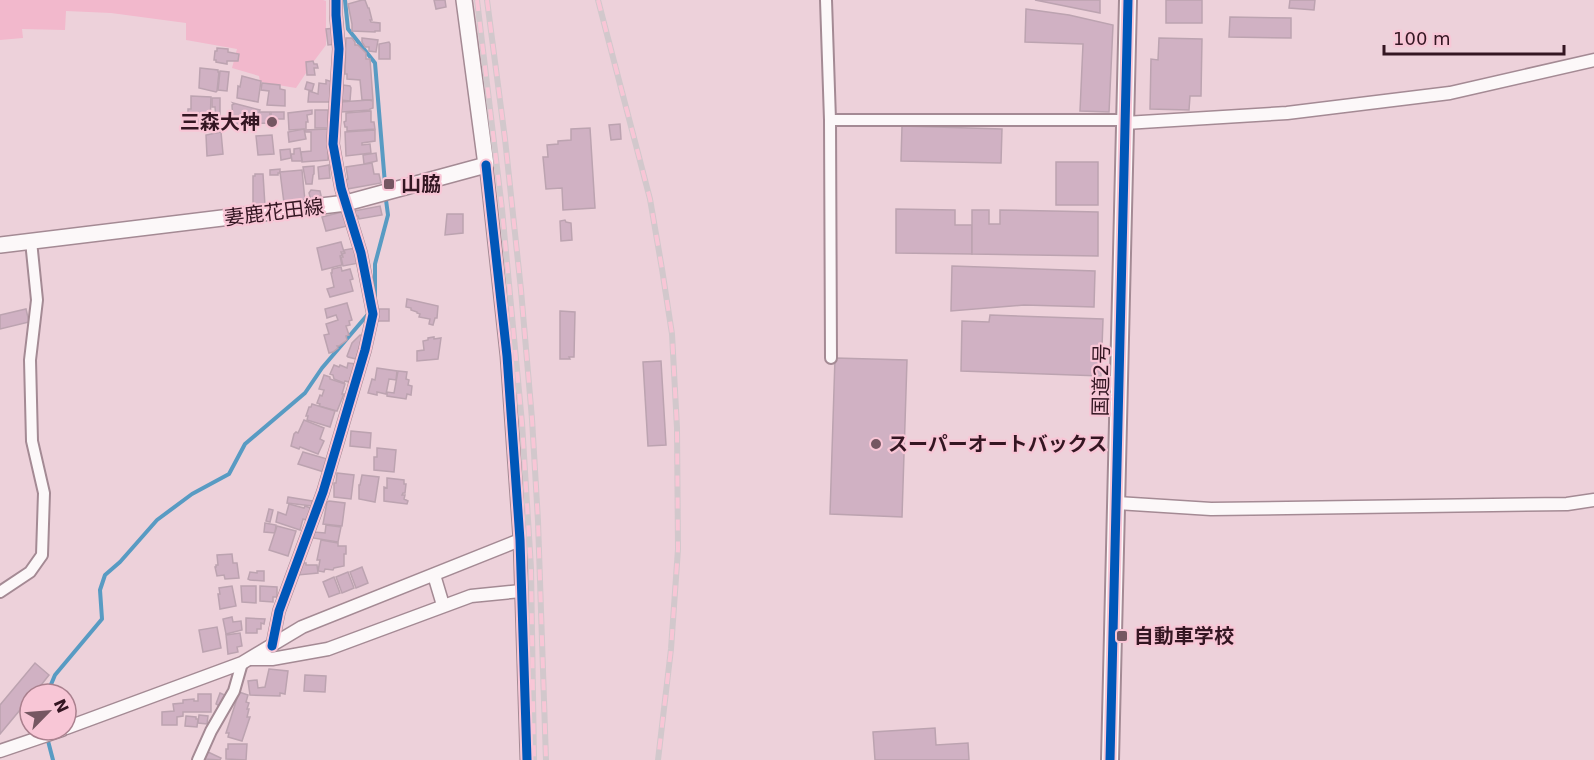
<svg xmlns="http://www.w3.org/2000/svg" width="1594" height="760" viewBox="0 0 1594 760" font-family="'DejaVu Sans','Noto Sans JP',sans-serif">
<rect width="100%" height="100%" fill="#edd1da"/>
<path fill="#f2b8cc" d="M0,0h323l3,1v44l-12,16 -18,27 -36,-6 -1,-6 -27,-8 5,-19 -51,-9v-17l-75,-10 -45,-2 -1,19 -43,-1 1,9 -23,2z"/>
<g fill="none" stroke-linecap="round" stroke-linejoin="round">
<g stroke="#589bc3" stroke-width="4">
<path d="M345,0l3,29 27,34 10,121"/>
<path d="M375,302v-38l13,-49 -2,-15"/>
<path d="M47,694l8,-19 47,-56 -2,-29 5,-15 15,-13 37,-42 35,-26 37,-20 16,-30 60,-51 17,-25 47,-55"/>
<path d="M47,737l6,23"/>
</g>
</g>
<g fill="#d0b1c3" stroke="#bca3b0" stroke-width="1.5">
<path d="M362,0h3l3,8h1l3,12h-2l1,2 9,1v8h-5v1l-23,-1v-7l-4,-20z"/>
<path d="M434,0h11l1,7 -10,2z"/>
<path d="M1035,0h65v13z"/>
<rect x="1166" y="0" width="36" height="23"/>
<path d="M1290,0h25l-1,10 -25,-2z"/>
<path d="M1026,9l43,6 44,10 -4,87 -29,-1 3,-67 -58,-2z"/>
<path d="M1230,17l61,1v20l-62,-1z"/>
<path d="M335,28l1,16 -8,1 -2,-16z"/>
<path d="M346,38h6l3,4v3h3l8,8v6h4l3,41h-11l-2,-20 -13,-1v-5h-2z"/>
<path d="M362,38l16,2 -2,12 -7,-1v-4h-4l-3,-5z"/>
<path d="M1159,38l43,1 -1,57h-11l-1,14 -39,-1 1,-50 7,1z"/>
<path d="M389,42l1,2v15h-11v-15z"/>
<path d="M217,48l11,1v3l11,2 -1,7h-11v3l-11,-2v-2h-2l1,-9h2z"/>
<path d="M313,61l1,3h3l1,4h-4l1,7h-8l-1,-13z"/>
<path d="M200,68l18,2v2h1l-2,19 -1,1 -17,-4z"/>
<path d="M220,71l9,1 -2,19 -9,-1z"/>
<path d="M242,76l19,5 -3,21 -21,-4 1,-12 2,1z"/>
<path d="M326,80l7,2 -3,20h-22l1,-11 9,3 1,-11 7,1z"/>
<path d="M307,82l7,2 -2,7 -7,-2z"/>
<path d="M262,83l18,2v4l5,1v16l-18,-1 2,-14 -8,-1z"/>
<path d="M343,85l7,1 1,2 -1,13 -10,-1z"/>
<path d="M191,96l20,1 -1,28 -22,-1v-15h3z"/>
<path d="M212,98h8v31h-8l-1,-11h5l-1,-11h-3z"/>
<path d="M369,100l4,1v7l-3,1v1l-29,2 -1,-10z"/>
<path d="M233,103l27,7 -1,2h11v11l-37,1 -1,-19 2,-1z"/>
<path d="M312,110v4l-5,1 1,7h-2v7l-17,1 -1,-17z"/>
<rect x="315" y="110" width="13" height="18"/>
<path d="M371,111v11h3l1,7 -28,2v-4h-2l-1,-5 2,-1v-8z"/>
<rect x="271" y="112" width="13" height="7"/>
<path d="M620,124l1,15 -10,1 -2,-15z"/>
<path d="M902,126l100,3 -1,34 -100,-2z"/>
<path d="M590,128l5,80 -32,2 -1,-22 -16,1 -3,-32h5l-1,-12 11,-1v-3l13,-1v-11z"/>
<path d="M304,129l2,10 -17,3 -1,-10z"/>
<path d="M328,129v31l-26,2 -1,-10 10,-1v-19h-6v-2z"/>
<path d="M375,130v11l-13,2v2l8,-1 1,9 -25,3 -1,-24z"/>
<path d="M221,132l2,22 -16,2 -1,-21z"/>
<path d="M272,135l2,19 -16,1 -2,-19z"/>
<path d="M300,148l2,13h-10l-1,-7h3v-5z"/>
<path d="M290,149l1,9 -10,2 -1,-10z"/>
<path d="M376,153l1,8 -13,3 -1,-9z"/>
<rect x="1056" y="162" width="42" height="43"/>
<path d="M372,163l2,11h5l2,9 -34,6 -1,-9 2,-1 -2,-12z"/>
<path d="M329,165l1,13 -11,1 -1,-12z"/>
<path d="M314,166v8l-1,1 -1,9h-6l-3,-17z"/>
<path d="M280,169v4h-2v2h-8v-5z"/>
<path d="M302,170l3,31 -21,2 -4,-31z"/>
<path d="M255,174h8l2,32 -12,1v-31h2z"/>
<path d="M311,190l9,1 2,9 -11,1 -2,-8z"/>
<path d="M380,206l2,9 -23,4 -1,-3h-3l-1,-5z"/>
<path d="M896,209l59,1v15h17v29l-76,-1z"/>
<path d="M972,210h17v14h11v-14l98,2v44l-126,-2z"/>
<path d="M342,212l5,14 -21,5 -4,-14z"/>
<path d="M447,214h16v19l-18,2z"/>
<path d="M565,220l1,2 5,1 1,17 -11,1 -1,-20z"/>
<path d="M341,242l3,10h-3l1,3 -2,1 2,9 -20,5 -5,-22z"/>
<path d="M355,248l4,15 -16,3 -2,-9h2l-1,-3 3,-1 -1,-3z"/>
<path d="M952,266l143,5 -1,36 -70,-2 -73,6z"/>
<path d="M341,267l1,4 8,-2 3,10 -3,1 3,11 -23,6 -3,-8 7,-2 -3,-14h1v-4z"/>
<path d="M407,299l31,7 -1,12h-2l-2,7 -4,-1 1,-5 -11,-2 1,-3 -3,-1v-1l-6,-2v-2l-5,-1z"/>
<path d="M347,303l5,17 -3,1 1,4 -4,1 3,9 -3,1 1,4 -8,6h-2l1,2 -5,4 -4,1 -5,-18 5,-1 -3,-10 12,-4 -2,-5 -9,3 -2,-9z"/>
<path d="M26,309l3,13 -29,7v-14z"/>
<rect x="377" y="309" width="12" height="12"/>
<path d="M560,311l15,1 -1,45h-5l1,2h-10z"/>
<path d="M990,315l113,4 -2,57 -140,-5 1,-50 27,1z"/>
<path d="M360,335l6,2 -6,23 -12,-3 -1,-1 5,-13z"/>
<path d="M434,337v2l7,-1 -3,21 -21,2v-10l7,-1 -1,-9 5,-1v-2z"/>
<path d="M835,358l72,2 -5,157 -72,-3z"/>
<path d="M661,361l5,84 -18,1 -5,-84z"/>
<path d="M348,363l8,1 -4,19 -7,-2 -1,2 -10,-4 -1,-4 -3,-1 4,-9 5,2 1,-2 7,3z"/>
<path d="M377,368l20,3 -1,9 -7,-1 -3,15 -9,-2v3l-9,-2 4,-14 3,1z"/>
<path d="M398,371l9,1 -1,7 3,1 -1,5 4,1 -1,9 -4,-1 -1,5 -19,-3v-4l7,1z"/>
<path d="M324,375l6,2v2l15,5 -3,10h2l-7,17 -18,-5 1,-2 -3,-1 3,-8 2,1 2,-6 -5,-1z"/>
<path d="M312,404l23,7 -5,16 -23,-7 1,-4h-2l3,-9h2z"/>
<path d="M304,420l20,8 -4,11 4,2 -6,13 -18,-7 -1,2 -8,-3 3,-12 2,-2 2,1z"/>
<path d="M351,431l20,2 -1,15 -20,-2z"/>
<path d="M377,448l19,2 -2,22 -20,-2v-13h3z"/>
<path d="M303,452l24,7 -3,13 -26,-8z"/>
<path d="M337,473l17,2 -3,24 -17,-2v-14h2z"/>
<path d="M362,475l17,2 -4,25 -16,-3v-14h1z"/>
<path d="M387,478l17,2v4h2l-1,9h-2l-1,2h3l-1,4 4,2 -1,3 -23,-3v-14l3,1z"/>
<path d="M288,497l24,4v5l-25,-3z"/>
<path d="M329,501l16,2 -3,23 -19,-2 4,-22z"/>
<path d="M289,504l15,4 1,-2 8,3 -4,12 -6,-2 -3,11 -24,-8 2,-10 8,3z"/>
<path d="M269,509l4,1 -3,12 -4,-1z"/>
<path d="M265,523l11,2 -1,8 -11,-1z"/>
<path d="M326,525l15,2 -3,15 -25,-4 1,-6 11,1z"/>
<path d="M277,526l19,5 -8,25 -19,-6z"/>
<path d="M321,540l17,3v3h8v8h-2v12l-10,2 -1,2 -8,-1 -1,3 -6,-1 2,-11h-3z"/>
<path d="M232,554l1,9h4l2,15 -14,1 -1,-4 -7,1 -2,-9h1v-2h2l-1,-10z"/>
<path d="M302,563h4v2h11l1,8 -20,2z"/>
<path d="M362,567l6,16 -12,5 -6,-16z"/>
<path d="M257,571h7v10l-14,-1 -2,-1 2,-7 7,1z"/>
<path d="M348,572l6,16 -12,5 -6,-16z"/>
<path d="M334,577l6,16 -11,4 -6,-15z"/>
<path d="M232,586l4,20 -16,3 -2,-15h2l-1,-6z"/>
<path d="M241,586h15v17l-14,-1z"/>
<path d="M260,586l17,1v10h-4v5l-13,-1z"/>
<path d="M232,617l1,5 8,-1 1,9 -16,4 -3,-15z"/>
<path d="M246,618l19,1 -1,5 -3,-1v6h-4v4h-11z"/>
<path d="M217,627l4,21 -18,4 -4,-22z"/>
<path d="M240,633l2,13 -5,1 1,5 -10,2 -2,-19z"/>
<path d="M35,663l14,12 -15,19h-4v4l-30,36v-29z"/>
<path d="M269,669l19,2 -3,23 -5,-1v3l-30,-1 -2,-14 9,-1 1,8 7,-1z"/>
<path d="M305,675l21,1 -1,16 -21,-1z"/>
<path d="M239,692l9,3 -2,7 3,1 -2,6h2l-2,8h3l-8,24 -14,-4 1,-4h-3z"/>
<path d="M220,693l7,3 -6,11 -5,-3z"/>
<path d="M198,694h13v18h-28v4l-6,1v8h-15v-13l12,-1 -1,-7 10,-1v-3l11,-1v2h4z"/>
<path d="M199,715l9,1 -1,8 -9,-1z"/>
<path d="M186,716l10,1v2h2l-1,8 -12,-1z"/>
<path d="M935,728l1,17 32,-2 1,17h-94l-2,-28z"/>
<path d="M228,744h19l-1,16 -20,-1v-10h2z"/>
<path d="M208,752l13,6 -1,2 -16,-1z"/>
</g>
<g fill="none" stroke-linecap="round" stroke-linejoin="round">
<defs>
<g id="minor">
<path d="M826,0l4,120"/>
<path d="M831,358l-1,-238h295"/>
<path d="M0,592l30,-20 12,-17 2,-62 -12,-52 -2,-81 7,-60 -6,-59"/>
<path d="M272,646l7,-35 44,-119 42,-142 8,-36 -12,-61 -20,-65 -8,-44 6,-95 -3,-34v-15"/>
<path d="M198,760l13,-29 23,-40 8,-28"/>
</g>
<g id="tertiary">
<path d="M1125,123l162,-10 163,-20 144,-33"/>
<path d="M486,165l21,191 13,184 7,220"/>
<path d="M1117,503l94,6 356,-5 27,-4"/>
<path d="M434,575l9,30"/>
<path d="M251,659h21l56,-10 143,-53 50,-5"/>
<path d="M66,728l176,-65 60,-36 218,-87"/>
<path d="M0,751l62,-21"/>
</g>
<path id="secondary" d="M0,245l346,-42 140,-38 -22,-165"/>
<path id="trunk" d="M1110,760l18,-760"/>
</defs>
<use href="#minor" stroke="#a48a94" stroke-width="14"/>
<use href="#tertiary" stroke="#a48a94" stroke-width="15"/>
<use href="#secondary" stroke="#a48a94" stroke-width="18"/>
<use href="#trunk" stroke="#a48a94" stroke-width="20"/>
<use href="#minor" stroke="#fcf8f9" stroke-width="10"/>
<use href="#tertiary" stroke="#fcf8f9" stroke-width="12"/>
<use href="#secondary" stroke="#fcf8f9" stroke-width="15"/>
<use href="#trunk" stroke="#fcf8f9" stroke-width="16"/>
<defs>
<g id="rail">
<path d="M477,0l25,209 20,214 9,145 3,192"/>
<path d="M487,0l18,139 16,151 11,129 6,102 8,239"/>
<path d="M598,0l52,199 12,70 10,65 5,94 1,121 -7,100 -13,111"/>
</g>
</defs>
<use href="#rail" stroke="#d2c8cc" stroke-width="6"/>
<use href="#rail" stroke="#f8c6d6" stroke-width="4" stroke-dasharray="11" stroke-linecap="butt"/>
<defs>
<g id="cycleway">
<path d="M486,165l21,191 13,184 7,220"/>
<path d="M272,646l7,-35 44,-119 42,-142 8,-36 -12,-61 -20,-65 -8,-44 6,-95 -3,-34v-15"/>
<path d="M1110,760l18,-760"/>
</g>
</defs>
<use href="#cycleway" stroke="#f8c6d6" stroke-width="13"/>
<use href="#cycleway" stroke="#0057b8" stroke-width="9"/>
</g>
<g fill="#755762" stroke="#f8c6d6" stroke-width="2">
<circle cx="272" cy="122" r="6"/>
<rect x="383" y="178" width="12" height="12" rx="3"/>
<circle cx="876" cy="444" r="6"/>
<rect x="1116" y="630" width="12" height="12" rx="3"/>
</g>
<g text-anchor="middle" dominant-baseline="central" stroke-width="4.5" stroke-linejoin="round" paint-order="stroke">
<g font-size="20" font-weight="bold" fill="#341622" stroke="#f8c6d6" text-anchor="start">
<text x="260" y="122" text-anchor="end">三森大神</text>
<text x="401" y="184">山脇</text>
<text x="888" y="444">スーパーオートバックス</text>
<text x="1134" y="636">自動車学校</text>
</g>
<g font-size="20" fill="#341622" stroke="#f8c6d6">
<text transform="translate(274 212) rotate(-7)">妻鹿花田線</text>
<text transform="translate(1101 380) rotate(-89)">国道2号</text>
</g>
</g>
<g transform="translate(48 712) rotate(65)"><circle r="28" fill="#f8c6d6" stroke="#aa808e" stroke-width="1.5"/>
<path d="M0-4.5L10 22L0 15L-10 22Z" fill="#755762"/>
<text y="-9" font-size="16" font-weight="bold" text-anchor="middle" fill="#341622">N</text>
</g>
<path d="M1384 45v9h180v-9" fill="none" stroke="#341622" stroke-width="3"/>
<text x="1393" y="45" font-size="18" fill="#341622" stroke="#f8c6d6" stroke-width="4.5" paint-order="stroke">100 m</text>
</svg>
